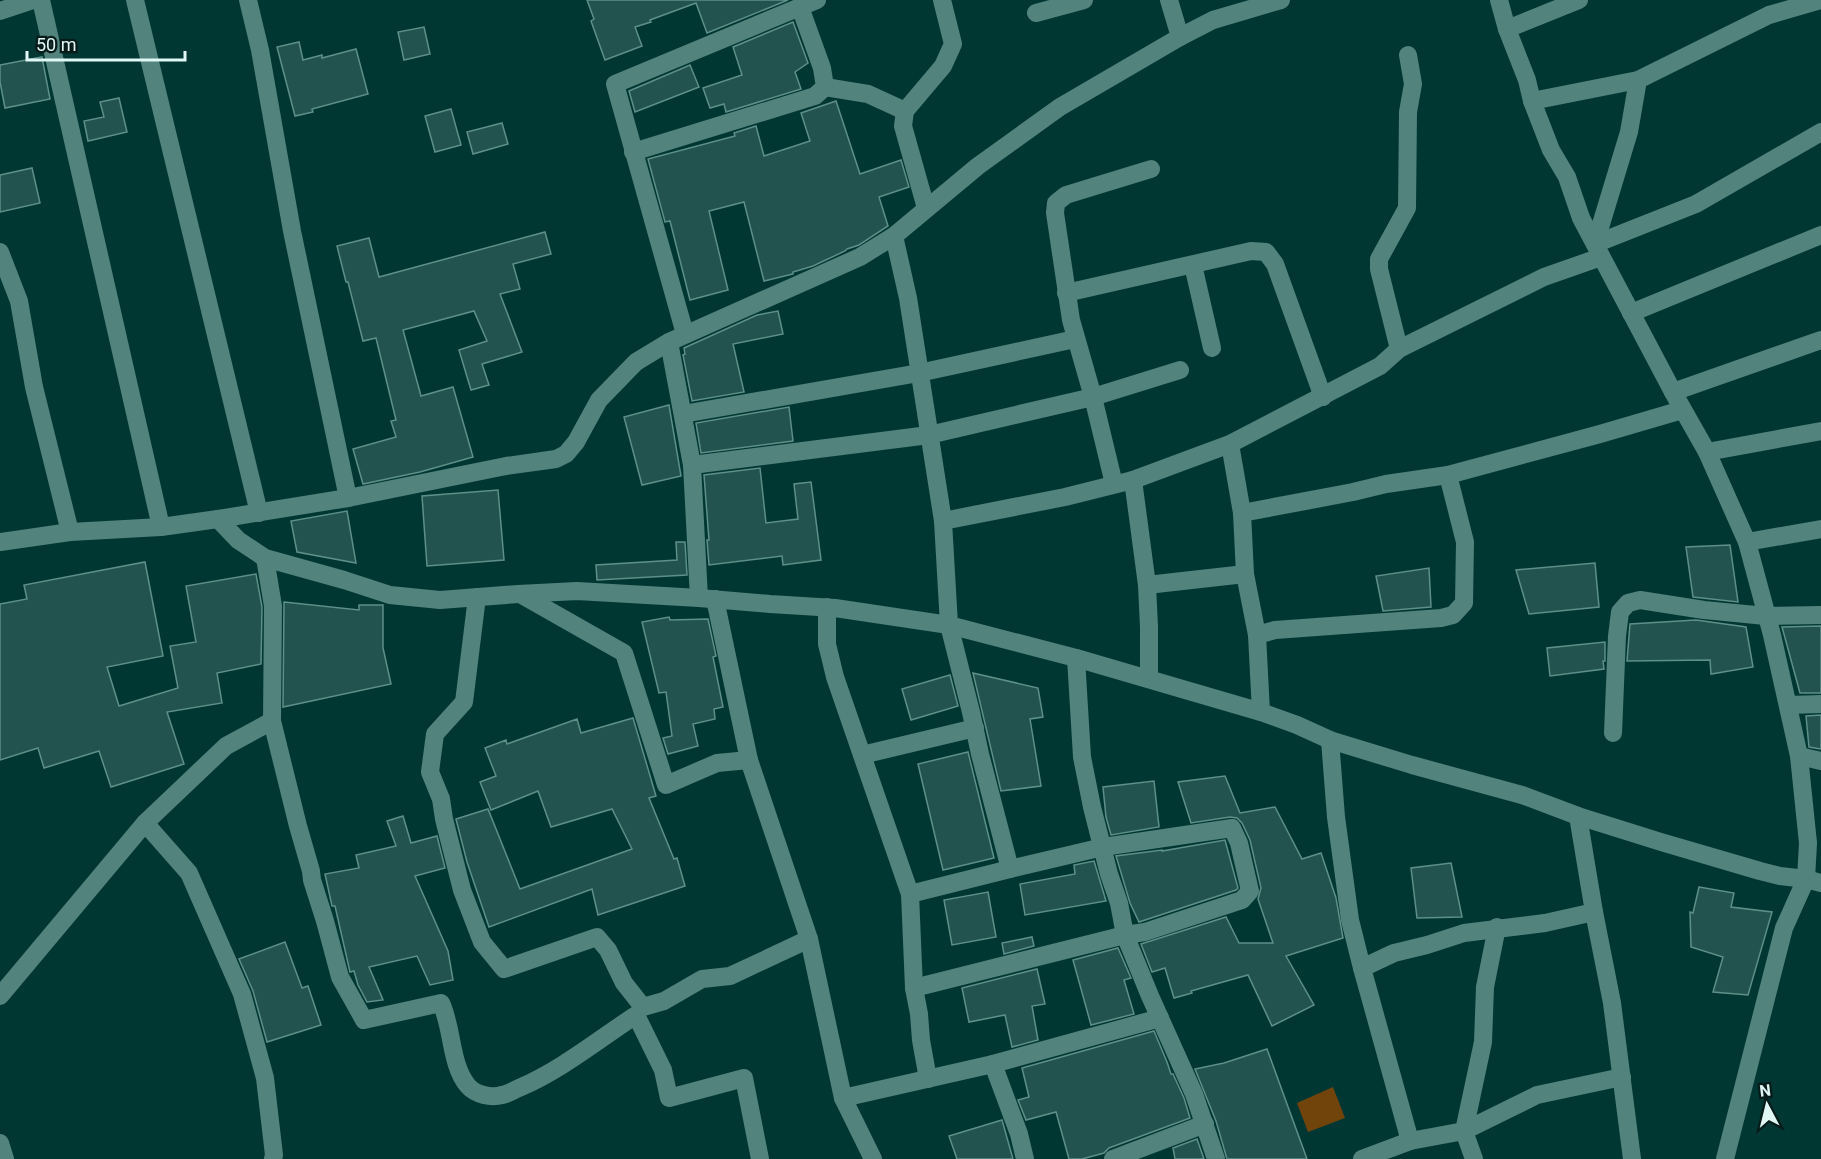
<svg xmlns="http://www.w3.org/2000/svg" width="1821" height="1159" viewBox="0 0 1821 1159" font-family="Roboto,sans-serif">
<rect width="100%" height="100%" fill="#003733"/>
<path fill="#70440b" d="M1333,1087l12,31 -37,14 -11,-29z"/>
<g fill="#22534e" stroke="#5e8f89" stroke-width="1.5">
<path d="M587,0h201l-81,33 -11,-30 -46,17 1,2 -16,5 7,19 -37,14 -14,-39 3,-2z"/>
<path d="M793,22l15,41 -13,9 6,17 -75,23 -2,-8 -14,4 -7,-20 39,-13 -9,-28z"/>
<path d="M424,27l6,27 -26,6 -6,-28z"/>
<path d="M299,42l4,18 19,-5v3l34,-9 12,45 -56,15 1,3 -18,4 -18,-69z"/>
<path d="M42,57l8,42 -45,9 -5,-26v-17z"/>
<path d="M690,65l9,22 -64,25 -6,-21z"/>
<path d="M119,98l8,34 -39,9 -4,-20 20,-4 -4,-15z"/>
<path d="M836,101l24,73 41,-14 8,27 -30,10 9,29 -29,19 -12,4 -2,2 -32,15 -20,6v2l-29,7 -20,-79 -35,9 19,79 -38,10 -20,-79 -5,1 -17,-63 87,-23 -1,-3 22,-7 8,30 46,-15 -9,-28z"/>
<path d="M451,109l10,36 -26,7 -10,-36z"/>
<path d="M502,123l6,21 -35,10 -6,-22z"/>
<path d="M32,168l8,35 -40,9v-37z"/>
<path d="M545,232l6,22 -38,10 7,25 -20,5 22,58 -40,12 7,21 -18,5 -12,-40 28,-9 -13,-30 -71,19 18,66 32,-9 20,70 -53,15 -57,12 -10,-35 43,-12 -5,-16 5,-1 -20,-82 -13,3 -15,-59h-2l-9,-36 32,-8 10,39z"/>
<path d="M778,311l5,23 -50,10 11,48 -52,9 -9,-46 2,-1 -1,-6 73,-33z"/>
<path d="M669,405l12,71 -39,9 -18,-68z"/>
<path d="M789,407l4,34 -92,12 -5,-30z"/>
<path d="M760,468l6,55 32,-4 -4,-35 17,-2 10,78 -38,5 -1,-9 -73,9 -2,-25h2l-5,-65z"/>
<path d="M498,490l6,70 -77,6 -5,-70z"/>
<path d="M347,511l9,52 -59,-11 -6,-31z"/>
<path d="M676,542h9l2,33 -90,5 -1,-15 81,-5z"/>
<path d="M1730,545l8,57 -45,-5 -7,-50z"/>
<path d="M145,562l18,94 -56,11 12,39 59,-18 -8,-42 26,-4 -10,-56 70,-12 6,33 -1,57 -44,9 5,30 -55,9 17,52 -73,23 -12,-36 -55,17 -6,-20 -38,12v-156l27,-5 -3,-14z"/>
<path d="M1595,563l4,44 -70,7 -13,-44z"/>
<path d="M1429,568l2,39 -48,4 -7,-35z"/>
<path d="M284,602l75,8v-5h24v43l8,36 -108,23z"/>
<path d="M669,617l1,3 38,-1 8,37 -3,1 10,50 -9,2 1,10 -22,5 5,22 -30,8 -5,-16 9,-2 -6,-44 -7,1 -17,-71z"/>
<path d="M1696,620l50,7 7,40 -42,7 -1,-14 -83,1 3,-37z"/>
<path d="M1821,626v67h-21l-18,-66z"/>
<path d="M1605,642v19h-2l1,8 -54,7 -3,-28z"/>
<path d="M973,673l65,15 5,29 -13,2 11,67 -40,5z"/>
<path d="M950,675l8,31 -47,14 -9,-31z"/>
<path d="M1821,715v34l-12,-2 -3,-31z"/>
<path d="M633,718l23,78 -7,2 25,61 3,-1 8,28 -87,29 -6,-26 -103,38 -22,-65 -11,-43 32,-10 32,80 112,-40 -20,-40 -61,18 -13,-36 -47,19 -11,-28 16,-6 -11,-28 21,-8 1,4 70,-25 4,14z"/>
<path d="M968,752l26,106 -51,12 -25,-106z"/>
<path d="M1225,776l15,37 35,-6 27,52 19,-6 15,45 7,40 -57,18 28,49 -42,21 -24,-51 -57,16 1,2 -18,5 -9,-30 -13,4 -11,-28 85,-27 13,26h34l-15,-44 3,-11 -11,-48 -8,-17 -5,-5 -7,-1 -39,6 -13,-41z"/>
<path d="M1154,781l5,46 -48,8 -5,-18 -3,-30z"/>
<path d="M403,816l8,27 26,-7 8,32 -30,8 33,75 5,29 -23,5 -13,-29 -48,11 14,33 -16,2 -9,-17 -4,-14 -4,1 -15,-66h-3l-7,-32 34,-6 -3,-13 40,-9 -9,-25z"/>
<path d="M1225,840l13,48 -2,2 -97,32 -9,-19 -14,-47 46,-6v1z"/>
<path d="M1094,861l12,40 -81,14 -5,-31 55,-10 -1,-9z"/>
<path d="M1451,863l11,54 -45,1 -6,-50z"/>
<path d="M1699,887l35,6 -3,14 41,5 -24,83 -35,-3 10,-35 -32,-10 -1,-35 3,1z"/>
<path d="M988,892l8,45 -44,8 -8,-45z"/>
<path d="M1032,937l2,9 -30,8 -2,-11z"/>
<path d="M285,942l17,46 6,-2 13,39 -54,17 -14,-51 -14,-32z"/>
<path d="M1118,948l13,30 -7,2 10,34 -43,11 -18,-65z"/>
<path d="M1037,969l8,35 -13,2 6,34 -26,7 -7,-32 -36,7 -7,-34z"/>
<path d="M1154,1031l13,31 4,12h2l11,24 6,20 -81,30 -5,5 -22,6h-13l-13,-47 -30,8 -8,-20 11,-3 -7,-29z"/>
<path d="M1267,1049l40,110h-80l-11,-38 -21,-52 29,-6z"/>
<path d="M1002,1120l11,39h-56l-8,-23z"/>
<path d="M1197,1139l7,20h-29l-2,-11z"/>
</g>
<g fill="none" stroke-linecap="round" stroke-linejoin="round">
<g stroke="#52837d" stroke-width="18">
<path d="M41,0l120,527"/>
<path d="M135,0l124,513"/>
<path d="M248,0l12,50 32,181 56,267"/>
<path d="M1169,0l11,37"/>
<path d="M1499,0l8,29 20,51 5,21 19,49 16,27 14,41 92,174 34,60 40,90 25,93 27,121 9,87 -2,36 -22,49 -59,231"/>
<path d="M0,11l33,-11"/>
<path d="M1036,13l48,-13"/>
<path d="M1507,29l72,-29"/>
<path d="M825,87l43,7 37,17"/>
<path d="M1532,101l106,-21 131,-65 52,-15"/>
<path d="M633,152l182,-56 10,-9 -3,-19 -22,-61"/>
<path d="M926,208l-23,-82 2,-15 38,-45 10,-22 -11,-44"/>
<path d="M894,236l14,62 35,223"/>
<path d="M1595,244l101,-40 125,-72"/>
<path d="M1595,244l34,-112 9,-52"/>
<path d="M0,252l19,49 15,86 36,145"/>
<path d="M1193,265l19,83"/>
<path d="M1066,293l185,-42 15,1 9,12 48,133"/>
<path d="M1631,313l190,-78"/>
<path d="M685,334l-70,-250 202,-84"/>
<path d="M669,342l23,123 7,133"/>
<path d="M1399,349l-20,-80v-10l28,-51 1,-96 5,-28 -5,-29"/>
<path d="M1673,392l148,-52"/>
<path d="M683,414l236,-41 156,-34"/>
<path d="M1230,444l12,69"/>
<path d="M1707,452l114,-21"/>
<path d="M692,465l237,-30 164,-38 87,-27"/>
<path d="M1133,480l14,105 2,42v52"/>
<path d="M1114,484l-21,-87 -22,-77 -16,-107 1,-10 10,-8 85,-26"/>
<path d="M218,519l20,21 27,18 79,22 46,15 50,5 78,-6 59,-3 122,7 71,6 65,4 114,17 127,33 185,54 36,13 33,15 82,25 110,30 56,21 83,26 99,29 20,5 26,3 15,4"/>
<path d="M0,542l70,-10 91,-5 57,-8 130,-21 158,-32 50,-7 10,-5 10,-12 23,-42 37,-38 33,-20 191,-85 34,-21 84,-70 82,-59 120,-70 33,-17 68,-20"/>
<path d="M1747,542l74,-13"/>
<path d="M265,558l8,48 -1,115 26,105 13,45 1,9 13,41 15,56 24,43 77,-17c12,25 9,62 27,83 8,9 23,12 34,9 6,-1 12,-5 17,-7 42,-18 79,-48 117,-73l27,55 6,28 75,-20 16,81"/>
<path d="M1147,585l98,-11"/>
<path d="M520,594l104,59 42,132 51,-22 32,-3 60,179 34,159 30,61"/>
<path d="M477,597l-13,105 -29,32 -5,38 11,27 3,20 18,71 20,52 22,27 93,-32 11,13 16,33 19,24 21,-6 38,-22 28,-3 79,-37"/>
<path d="M715,599l34,161"/>
<path d="M827,607v37l8,33 75,217 4,94 5,26 2,26 7,39"/>
<path d="M1257,635l-12,-61 -3,-61 111,-21 33,-8 62,-9 152,-41 82,-24"/>
<path d="M1076,658l6,99 10,50 17,67 10,29 6,32 25,61 44,98 22,65"/>
<path d="M1788,705l33,-1"/>
<path d="M1261,712l-4,-77 18,-5 166,-12 12,-3 11,-12 1,-61 -17,-67"/>
<path d="M1613,733l4,-97 3,-24 8,-9 12,-3 64,10 62,6 55,-1"/>
<path d="M1330,740l6,77 14,103 12,48"/>
<path d="M862,755l113,-27"/>
<path d="M1799,756l22,5"/>
<path d="M1578,816l16,96 18,91 20,156"/>
<path d="M145,823l44,50 53,121 23,84 9,77 -1,4"/>
<path d="M910,894l100,-25 -30,-115 -9,-42 -22,-87 -6,-104 122,-24 68,-17 97,-36 150,-78 19,-17 145,-72 57,-20"/>
<path d="M1497,927l-12,60 -2,55 -19,89 73,-36 85,-18"/>
<path d="M914,988l211,-53 20,-3 97,-32 8,-9 -11,-48 -7,-15 -129,19 -93,22"/>
<path d="M0,996l145,-173 81,-77 46,-25"/>
<path d="M993,1064l167,-46"/>
<path d="M843,1098l150,-34 26,70 6,25"/>
<path d="M1410,1141l54,-10 10,28"/>
<path d="M0,1143l5,16"/>
<path d="M1113,1159l92,-35"/>
<path d="M1362,1159l48,-18 -48,-173 32,-15 33,-8 37,-12 81,-10 49,-11"/>
</g>
</g>
<g transform="translate(1767 1105) rotate(353)" stroke="#071b19" stroke-width="4.5" paint-order="stroke">
<path d="M0-4.5L10 22L0 15L-10 22Z" fill="#dff8f5"/>
<text y="-9" font-size="16" font-weight="bold" text-anchor="middle" fill="#dff8f5">N</text>
</g>
<path d="M27 51v9h158v-9" fill="none" stroke="#dff8f5" stroke-width="3"/>
<text x="36" y="51" font-size="18" fill="#dff8f5" stroke="#071b19" stroke-width="4.5" paint-order="stroke">50 m</text>
</svg>
